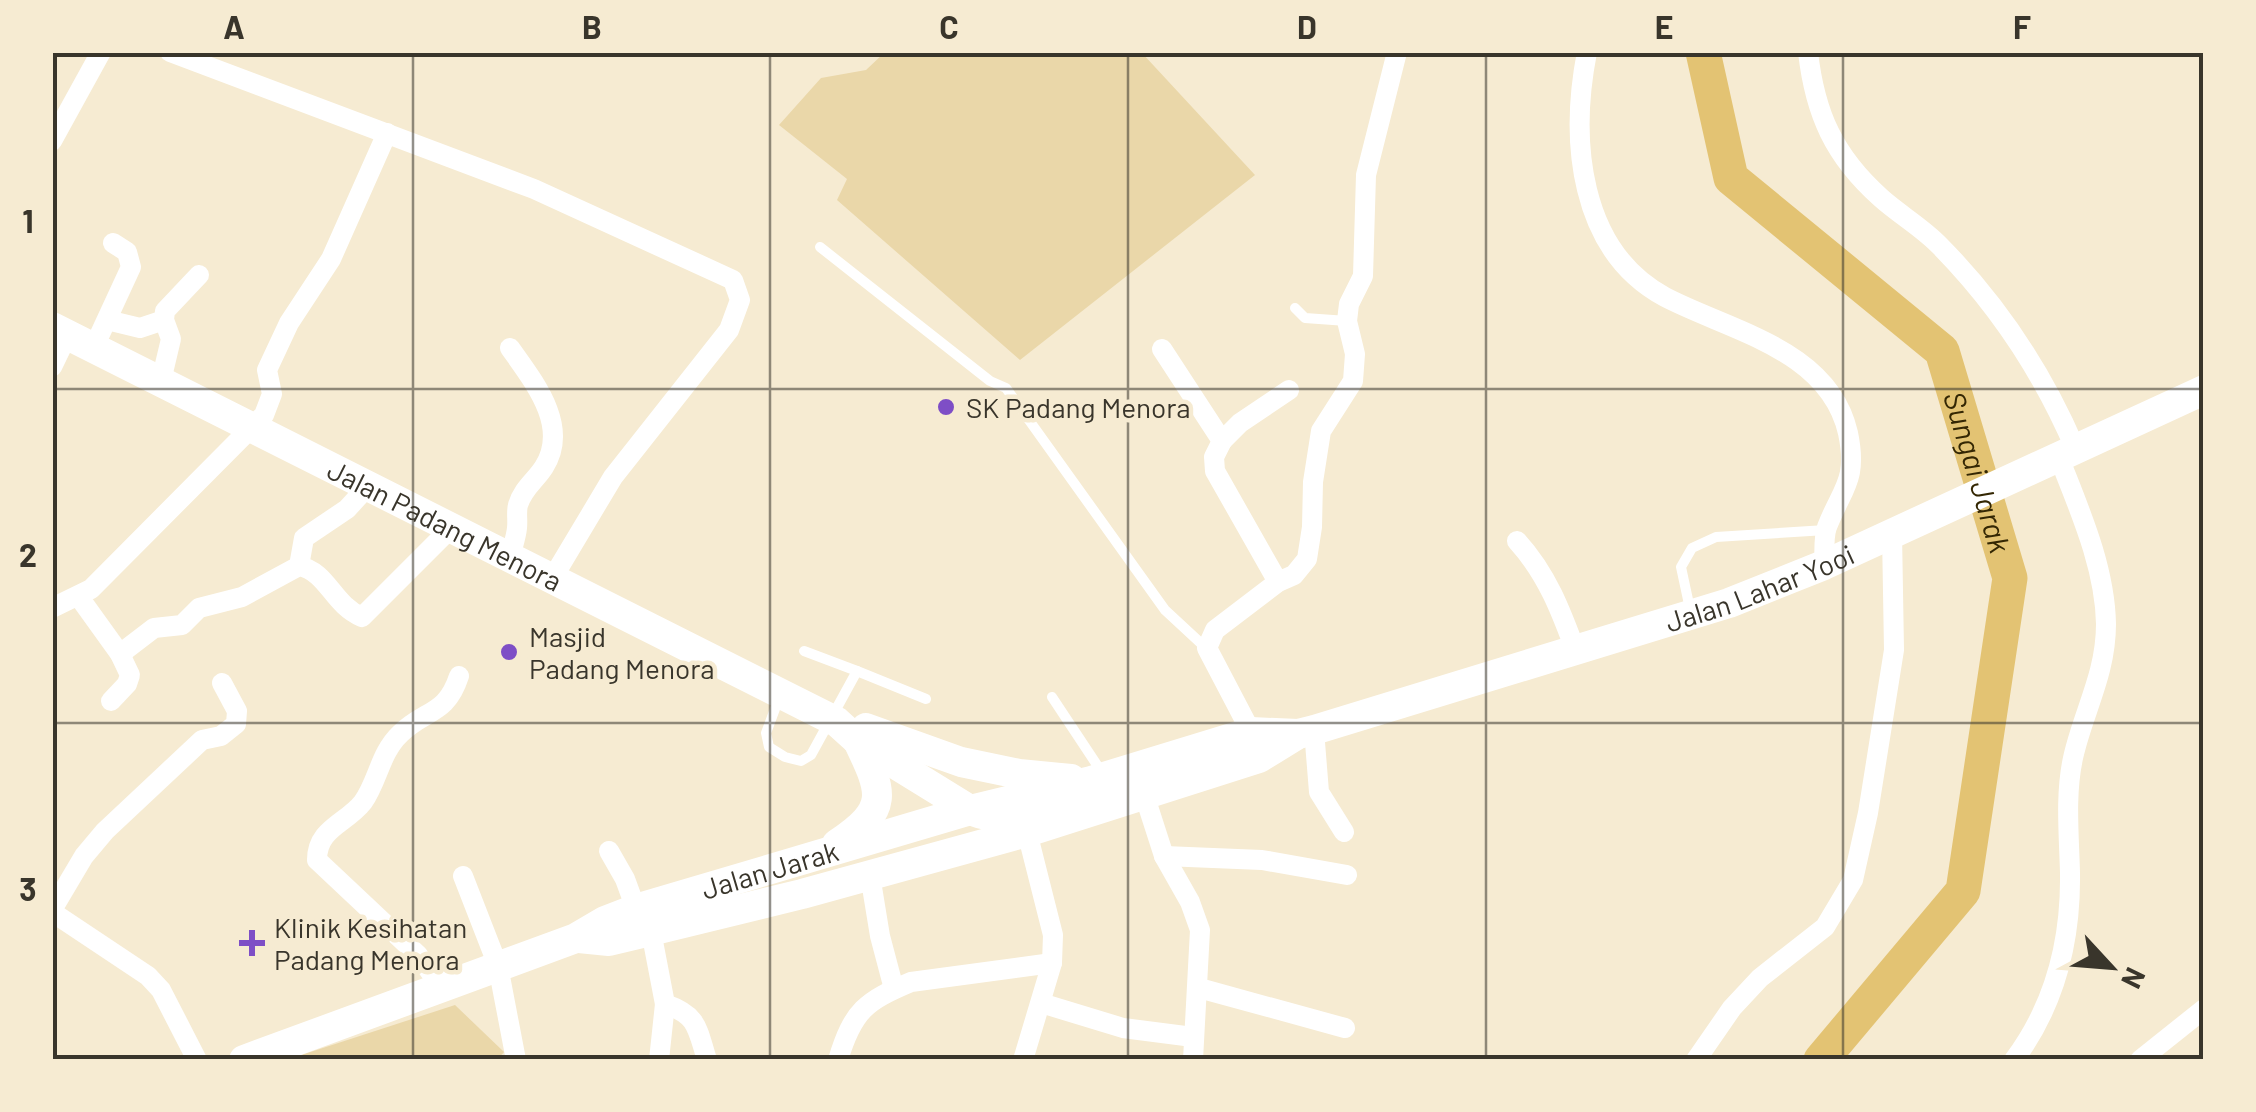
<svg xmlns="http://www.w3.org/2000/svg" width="2256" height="1112" viewBox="0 0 2256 1112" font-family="Barlow,sans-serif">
<rect width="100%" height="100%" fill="#f6ebd2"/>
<g fill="#ead7a9">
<path d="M884,53h258l113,122 -235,185 -183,-160 10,-21 -68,-54 42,-47 45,-8z"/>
<path d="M455,1005l49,47 -7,8h-211z"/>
</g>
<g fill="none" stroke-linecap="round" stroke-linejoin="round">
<path stroke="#e3c373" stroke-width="35" id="s1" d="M1703,52l28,126 211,173 68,227 -47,313 -142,169"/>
<g stroke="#fff" stroke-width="10">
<path d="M820,247l170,134 16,7 159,222 41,38"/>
<path d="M1295,308l10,10 42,3"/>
<path d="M1690,609l-9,-42 11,-19 24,-11 110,-7"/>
<path d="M804,651l53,20"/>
<path d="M1052,697l49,74"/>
<path d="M779,698l-13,35 3,14 16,10 16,4 10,-6 46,-84 69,28"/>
</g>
<g stroke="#fff" stroke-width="20">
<path d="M170,52l364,137 199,91 7,20 -11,30 -116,147 -61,102"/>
<path d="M1587,52c-17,87 -9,198 78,245 65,34 164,52 183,136 10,48 -6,55 -21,94 -4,11 -2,26 -3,38"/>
<path d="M1808,52c7,62 26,104 73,146 19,17 42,30 59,48 59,60 102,125 135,202"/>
<path d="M52,141l49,-89"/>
<path d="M107,320l33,8 24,-8"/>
<path d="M94,347l37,-80 -4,-15 -14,-9"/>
<path d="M1162,349l60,92 -8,16 1,14 63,111"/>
<path d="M52,367l16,-33"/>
<path d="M161,381l10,-42 -7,-19 1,-9 34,-36"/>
<path d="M1222,441l18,-18 49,-33"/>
<path d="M1517,541c30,33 44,70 59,111"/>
<path d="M510,558c2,-10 6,-20 7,-30 1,-8 -1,-16 1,-23 5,-17 18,-25 26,-38 26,-41 -10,-85 -34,-119"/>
<path d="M299,566l5,-28 43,-29 21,-23"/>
<path d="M79,597l41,57 10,21 -3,9 -16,17"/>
<path d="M52,608l39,-19 173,-174 8,-21 -5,-24 22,-47 42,-64 56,-126"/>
<path d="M120,654l34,-26 28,-3 17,-17 43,-11 57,-31c29,6 33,38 63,51l89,-89"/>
<path d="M1314,730l5,62 25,40"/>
<path d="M1251,732l-44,-84 8,-18 63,-48 16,-7 13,-16 5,-32 1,-45 8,-51 32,-50 2,-27 -8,-33 2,-17 14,-28 3,-101 31,-123"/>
<path d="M1144,794l20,62 26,46 10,28 -7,130"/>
<path d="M609,851l16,28 11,30"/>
<path d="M1164,856l98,4 85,15"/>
<path d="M870,875l10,61 14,53"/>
<path d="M463,876l35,90 18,94"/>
<path d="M52,910l32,-54 21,-25 97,-91 19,-4 15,-12 1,-13 -15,-28"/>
<path d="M52,912l96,64 13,14 36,70"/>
<path d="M651,931l14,73c33,11 32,24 42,56"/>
<path d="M441,987l-23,-32 -101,-95c0,-32 29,-36 46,-58 15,-21 17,-49 37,-68 25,-25 46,-18 59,-58"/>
<path d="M1199,988l146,40"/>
<path d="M1041,1003l82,25 70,9"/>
<path d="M659,1060l6,-56"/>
<path d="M838,1060c15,-50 28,-59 73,-78l141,-19"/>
<path d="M1023,1060l29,-97 1,-28 -26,-103"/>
<path d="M1696,1060l36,-52 28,-30 65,-51 28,-47 15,-67 26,-163 -2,-117"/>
<path d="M2014,1060c41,-55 57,-120 56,-187 -1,-39 -5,-78 3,-115 10,-46 33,-83 33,-134 -1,-58 -27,-115 -48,-169"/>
<path d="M2140,1060l64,-51"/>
</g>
<g stroke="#fff" stroke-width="30">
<path id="s2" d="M52,327l785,395 21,19 112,69c37,15 79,4 118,0"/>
<path d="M866,728l95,34 58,12 52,5"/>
<path d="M837,844c53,-35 46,-51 21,-103"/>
<path d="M579,938l30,3 42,-10 151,-37 225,-62 232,-74 39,-24"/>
<path id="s3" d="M244,1060l332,-122 29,-17 31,-12 334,-99 121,-29 160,-49 47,2 16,-4 415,-127 95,-38 380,-175"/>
</g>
</g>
<path fill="none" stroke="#39352b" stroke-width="2.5" stroke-opacity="0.55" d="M413,52v1008M770,52v1008M1128,52v1008M1486,52v1008M1843,52v1008M52,389h2152M52,723h2152"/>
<g fill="#7e4ec6" stroke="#f6ebd2" stroke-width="4">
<circle cx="946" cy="407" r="10"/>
<circle cx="509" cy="652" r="10"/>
<path d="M247 928h10v10h10v10h-10v10h-10v-10h-10v-10h10z"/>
</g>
<g text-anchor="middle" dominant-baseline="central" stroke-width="9" stroke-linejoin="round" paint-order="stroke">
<g font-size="28" fill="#39352b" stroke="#f6ebd2" text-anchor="start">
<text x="966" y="407">SK Padang Menora</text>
<text x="529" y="636">Masjid<tspan x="529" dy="32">Padang Menora</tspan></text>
<text x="274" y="927">Klinik Kesihatan<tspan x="274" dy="32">Padang Menora</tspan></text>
</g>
<g font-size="28" fill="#39352b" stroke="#f6ebd2">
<text stroke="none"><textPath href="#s2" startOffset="440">Jalan Padang Menora</textPath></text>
<text stroke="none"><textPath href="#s3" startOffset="1592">Jalan Lahar Yooi</textPath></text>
<text stroke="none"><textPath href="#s3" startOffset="560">Jalan Jarak</textPath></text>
</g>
<g font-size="30" font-style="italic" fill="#342703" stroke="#f6ebd2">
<text stroke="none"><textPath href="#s1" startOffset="528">Sungai Jarak</textPath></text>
</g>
</g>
<rect width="2256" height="1112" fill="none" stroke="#f6ebd2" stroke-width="110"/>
<g transform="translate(2111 967) rotate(116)" stroke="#f6ebd2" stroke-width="8" paint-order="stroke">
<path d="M0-8L18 38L0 25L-18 38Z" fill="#39352b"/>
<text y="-15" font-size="28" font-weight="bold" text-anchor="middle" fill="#39352b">N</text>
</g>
<rect x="55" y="55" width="2146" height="1002" fill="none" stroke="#39352b" stroke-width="4"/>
<g font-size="32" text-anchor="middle" font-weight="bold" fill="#39352b">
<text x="234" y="39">A</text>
<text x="592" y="39">B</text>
<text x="949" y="39">C</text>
<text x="1307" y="39">D</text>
<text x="1664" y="39">E</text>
<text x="2022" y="39">F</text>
<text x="28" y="233">1</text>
<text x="28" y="567">2</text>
<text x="28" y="901">3</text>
</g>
</svg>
